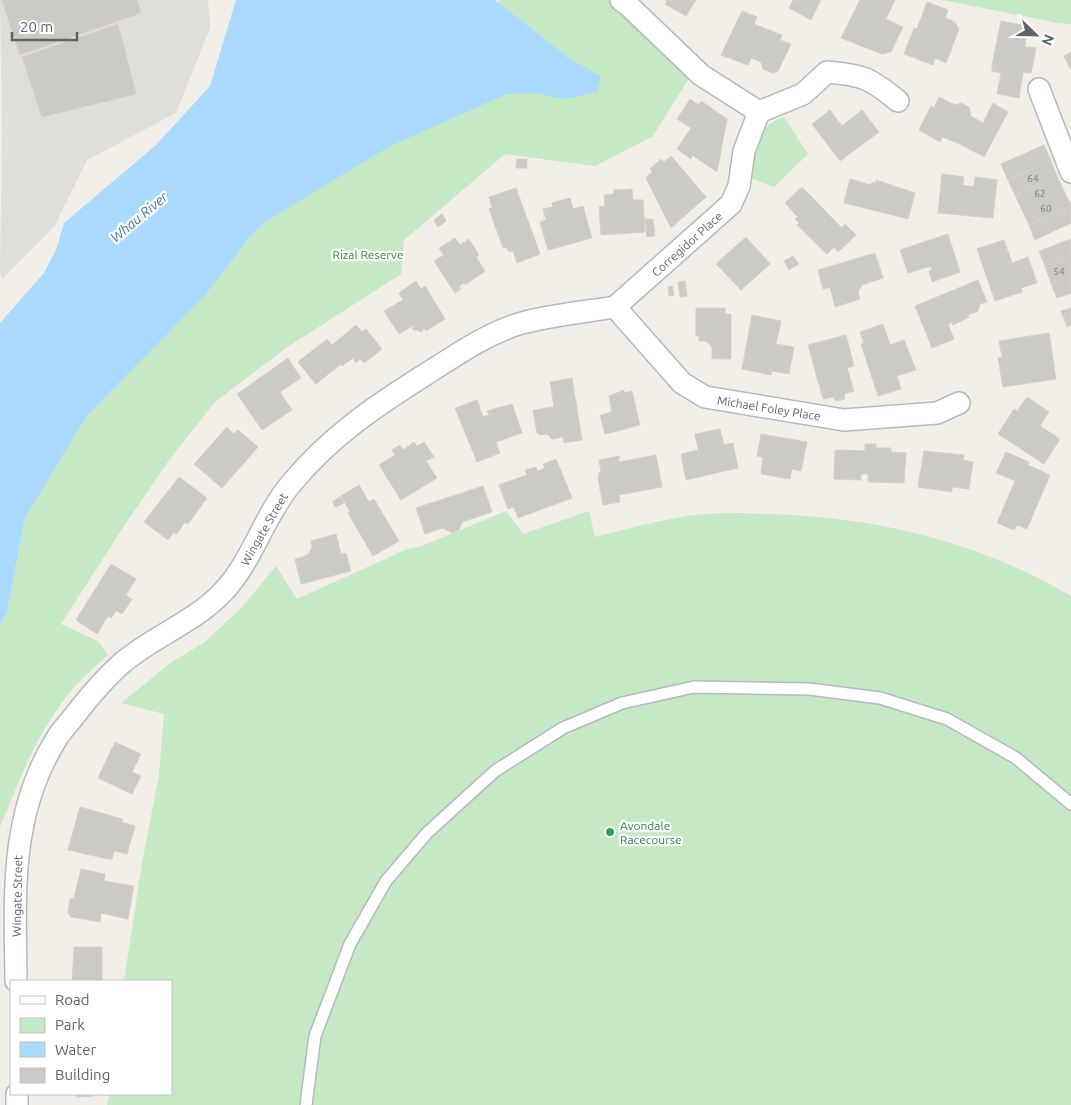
<svg xmlns="http://www.w3.org/2000/svg" width="1071" height="1105" viewBox="0 0 1071 1105" font-family="Ubuntu,sans-serif">
<rect width="100%" height="100%" fill="#f1efe8"/>
<path fill="#e0deda" d="M0,0h208l2,28 -34,85 -89,47 -33,67 -52,52 -2,-7 2,-137z"/>
<g fill="#c5e8c5">
<path d="M495,0l4,3v-3h112l51,50 12,16 15,12 -36,58 -58,30 -90,-12 -101,86 -3,34 -115,74 -71,54 -46,58 -45,66 -63,98 38,18 9,13c-14,13 -30,26 -41,41 -31,39 -48,85 -67,131v-203l7,-11 18,-96 6,-120z"/>
<path d="M943,0h128v24l-13,-1z"/>
<path d="M784,117l24,37 -34,33 -27,-10c7,-29 6,-49 37,-60z"/>
<path d="M506,511l17,23 66,-23 6,26c41,-10 83,-23 126,-24 17,-1 33,1 50,1 108,4 206,27 300,82v509h-964l2,-11h62v-113h-47l18,-118 17,-88 5,-61 -43,-11 51,-41 33,-20 38,-36 33,-40 21,33 110,-50 15,-3z"/>
</g>
<path fill="#aadaff" d="M236,0h259l75,59 30,17 -2,16 -34,7 -30,-6 -27,1 -117,52 -124,75 -14,13 -46,60 -119,122 -62,101 -18,96 -7,11v-301l44,-50 12,-23 8,-27 92,-78 54,-59z"/>
<g fill="#cccac5" stroke="#d6d1c6">
<path d="M2,0h135l4,13 -121,42z"/>
<path d="M665,0h31l-10,16 -21,-12 2,-3z"/>
<path d="M793,0h28l-10,20 -22,-12z"/>
<path d="M860,0h35l-9,19 17,8 -12,25 -9,2 -41,-16z"/>
<path d="M927,2l21,8 -3,8 10,4 4,7 -13,34 -11,-5 -2,7 -29,-11 10,-26 3,1z"/>
<path d="M742,11l15,6 -3,7 28,11 -2,5 11,4 -13,27 -5,2 -10,-4 -2,-7 -10,-4 -3,7 -27,-10z"/>
<path d="M1001,21l26,5 -2,21 11,1 -5,25 -8,-1 -4,26 -22,-4 4,-21 -9,-2v-6z"/>
<path d="M118,24l18,70 -94,23 -20,-60z"/>
<path d="M1071,52v18l-7,-14z"/>
<path d="M939,97l16,8 6,-2 8,4 2,9 12,7 10,-20 15,9 -24,45 -26,-14 -16,-6 -2,5 -21,-12 12,-24 3,2z"/>
<path d="M690,99l9,6 2,-4 26,18 -10,53 -25,-17 -1,4 -14,-10 14,-21 -14,-9z"/>
<path d="M830,110l12,16 20,-16 17,22 -39,29 -28,-37z"/>
<path d="M1044,145l7,16 -43,19 -7,-16z"/>
<path d="M671,156l35,41 -35,31 -25,-50 6,-6 -2,-3 11,-10 3,3z"/>
<path d="M517,159h10v9h-11z"/>
<path d="M1051,161l6,15 -42,19 -7,-15z"/>
<path d="M942,174l22,3 -1,8 11,2 1,-10 22,3 -4,38 -55,-5z"/>
<path d="M1057,176l7,15 -42,19 -7,-15z"/>
<path d="M850,179l21,6 1,-3 4,1v-3l39,13 -7,26 -64,-16z"/>
<path d="M802,187l40,41 3,-4 11,11 -18,17 -4,-5 -7,7 -30,-29 2,-2 -4,-4 3,-2 -13,-14z"/>
<path d="M516,188l24,66 -23,9 -4,-12 -4,1 -3,-5 -3,1 -14,-39 3,-1 -3,-11z"/>
<path d="M632,189l1,11h10l2,32 -44,3 -2,-28 6,-1 -1,-11 10,-1v-4z"/>
<path d="M1064,191l7,14 -42,20 -7,-15z"/>
<path d="M570,198l3,11 10,-3 9,32 -44,12 -8,-28 6,-2 -3,-11 10,-2 -1,-4z"/>
<path d="M1071,205v18l-36,17 -6,-15z"/>
<path d="M442,214l4,7 -8,6 -4,-7z"/>
<path d="M645,219h8l2,17 -8,1z"/>
<path d="M948,234l12,38 -28,10 -3,-11 3,-1 -1,-4 -23,7 -8,-23z"/>
<path d="M746,237l24,27 -29,26 -25,-26z"/>
<path d="M455,238l5,7 9,-6 10,16 -3,2 9,14 -20,14 -1,-2 -5,3 2,3 -6,4 -21,-32 10,-6 -5,-7z"/>
<path d="M1071,239v18l-26,9 -6,-15z"/>
<path d="M1004,240l8,23 16,-6 9,26 -16,5 1,4 -27,9 -18,-52z"/>
<path d="M875,253l8,25 -21,7 -4,7 2,7 -25,8 -5,-20 -7,2 -5,-19z"/>
<path d="M793,256l6,8 -10,6 -5,-9z"/>
<path d="M1071,257v19l-20,7 -6,-17z"/>
<path d="M1071,276v17l-14,5 -6,-15z"/>
<path d="M978,280l9,22 -7,2 -2,7 -10,4 1,2 -16,8 -1,-3 -4,2 6,15 -22,9 -17,-42z"/>
<path d="M416,281l5,8 4,-3 20,33 -19,12 -2,-4 -2,5 -10,-3 2,-4 -15,9 -15,-23 19,-11 -4,-7z"/>
<path d="M685,281l2,15 -7,1 -2,-15z"/>
<path d="M672,286l2,9 -5,1 -1,-9z"/>
<path d="M696,308h29v6h6v45h-19v-12l-6,-6h-7v-5h-3z"/>
<path d="M1071,308v17l-4,2 -6,-16z"/>
<path d="M752,315l29,6 -5,23 18,3 -5,27 -17,-3 -1,4 -29,-6z"/>
<path d="M883,324l7,21 14,-5 12,30 -19,6 4,13 -23,7 -17,-52 3,-1 -4,-11z"/>
<path d="M356,325l6,7 4,-3 16,20 -18,14 -4,-4 -4,4 -3,-5 -11,8 -1,-2 -25,20 -18,-22 29,-23 5,6z"/>
<path d="M1049,333l7,46 -53,8 -5,-29 4,-1 -3,-16z"/>
<path d="M846,335l8,31 -7,2 7,23 -10,3 1,5 -10,2 -2,-4 -10,2 -15,-54z"/>
<path d="M288,358l13,20 -21,14 12,18 -30,20 -25,-36z"/>
<path d="M572,378l10,62 -18,3 -1,-6 -11,2 -5,-5 -7,1 -3,-2 -4,-23 21,-3 -4,-25z"/>
<path d="M624,390v3l8,-2 8,34 -35,9 -5,-19 12,-3 -3,-16z"/>
<path d="M1027,397l22,15 -9,14 20,13 -16,25 -46,-30 16,-25 3,2z"/>
<path d="M477,400l6,17 6,-2 -2,-4 25,-7 10,29 -26,9 4,11 -23,9 -22,-54z"/>
<path d="M227,427l7,7 4,-4 20,17 -36,41 -28,-24z"/>
<path d="M720,429l4,16 9,-2 5,25 -52,12 -5,-26 17,-4 -3,-16z"/>
<path d="M761,434l46,8 -6,29 -9,-2 -2,10 -29,-5 2,-17 -6,-1z"/>
<path d="M414,442l3,4 7,-4 10,15 -8,4 11,17 -36,22 -22,-35 16,-10 -3,-5 8,-5 3,5z"/>
<path d="M865,444h11v4h15v4l15,1 -2,30 -36,-1v-8h-7v6l-27,-1 1,-29 30,1z"/>
<path d="M924,451l40,4 -1,5 10,2 -4,27 -17,-2v5l-34,-5z"/>
<path d="M1006,452l23,10 -1,3 22,10 -23,54 -10,-4 -3,5 -17,-7 18,-42 -19,-8z"/>
<path d="M656,455l6,32 -43,8 1,7 -17,3 -5,-26 1,-6 2,-1 -2,-12 20,-4v6z"/>
<path d="M556,459l16,39 -54,20 -4,-11 -6,2 -9,-24 28,-10 -2,-5 11,-3 1,4 8,-3 -2,-4z"/>
<path d="M179,477l28,21 -19,26 -3,-2 -8,12 -3,-2 -6,8 -24,-18z"/>
<path d="M359,485l10,17 5,-3 25,42 -26,15 -25,-43 2,-1 -9,-16z"/>
<path d="M483,486l9,26 -30,10 -3,8 -7,3 -9,-5 -18,6 -9,-26z"/>
<path d="M340,497l4,6 -8,4 -4,-5z"/>
<path d="M336,534l5,20 5,-1 5,18 -50,13 -6,-25 13,-4 4,-8 -1,-6z"/>
<path d="M111,564l25,15 -10,16 6,4 -10,15 -6,-3 -5,7 -3,-2 -11,18 -21,-14z"/>
<path d="M115,742l26,12 -9,18 9,4 -9,18 -34,-16z"/>
<path d="M80,807l43,12 -1,3 13,4 -8,28 -13,-3 -2,8h-4l-40,-9z"/>
<path d="M81,869l24,5 -1,7 30,5 -6,33 -27,-6 -1,9 -29,-5 -3,-4 2,-14 4,-1z"/>
<path d="M74,947h28v34h-30z"/>
<path d="M76,1094h18v2l-18,1z"/>
</g>
<g fill="none" stroke-linecap="round" stroke-linejoin="round">
<defs>
<path id="lane" d="M306,1105l9,-69 35,-92 36,-63 41,-48 68,-62 68,-43 59,-25 72,-16 115,2 71,9 67,21 69,39 55,46"/>
<g id="street">
<path d="M1039,89l32,83"/>
<path d="M759,112l44,-18 24,-22c36,3 43,6 71,29"/>
<path d="M615,307l116,-103 8,-18 5,-35 15,-39 -58,-37 -72,-69 -8,-6"/>
<path d="M615,307l67,76 23,14 139,23 93,-7 22,-10"/>
<path d="M16,981c-1,-86 -7,-167 41,-243 5,-8 12,-15 18,-23 14,-18 29,-36 46,-51 31,-27 72,-41 101,-71 30,-31 41,-75 68,-108 41,-50 87,-80 141,-114 28,-18 59,-39 91,-48 30,-8 62,-11 93,-16"/>
<path d="M17,1094v11"/>
</g>
</defs>
<use href="#lane" stroke="#b5b8bc" stroke-width="14"/>
<use href="#street" stroke="#b5b8bc" stroke-width="24"/>
<use href="#lane" stroke="#fff" stroke-width="11"/>
<use href="#street" stroke="#fff" stroke-width="21"/>
</g>
<circle fill="#2e9e5b" stroke="#fff" stroke-width="2" cx="610" cy="832" r="5"/>
<g text-anchor="middle" dominant-baseline="central" stroke-width="4.5" stroke-linejoin="round" paint-order="stroke">
<g font-size="10" fill="#7a7d7f">
<text x="1033" y="178">64</text>
<text x="1040" y="193">62</text>
<text x="1046" y="208">60</text>
<text x="1059" y="271">54</text>
</g>
<g font-size="12" fill="#5f6368" stroke="#fff">
<text transform="translate(687 244) rotate(-42)">Corregidor Place</text>
<text transform="translate(769 408) rotate(9)">Michael Foley Place</text>
<text transform="translate(264 529) rotate(-60)">Wingate Street</text>
<text transform="translate(17 896) rotate(-89)">Wingate Street</text>
</g>
<g font-size="12" fill="#348238" stroke="#fff">
<text x="368" y="254">Rizal Reserve</text>
</g>
<g font-size="12" fill="#27864d" stroke="#fff" text-anchor="start">
<text x="620" y="825">Avondale<tspan x="620" dy="14">Racecourse</tspan></text>
</g>
<g font-size="14" font-style="italic" fill="#4174aa" stroke="#fff">
<text transform="translate(139 217) rotate(-40)">Whau River</text>
</g>
</g>
<rect x="10" y="980" width="162" height="115" fill="#ffffff" stroke="#bfc1c3"/>
<rect x="20" y="996" width="25" height="8" fill="#ffffff" stroke="#bfc1c3"/>
<text x="55" y="1005" font-size="15" fill="#5f6368">Road</text>
<rect x="20" y="1018" width="25" height="15" fill="#c5e8c5" stroke="#bfc1c3"/>
<text x="55" y="1030" font-size="15" fill="#5f6368">Park</text>
<rect x="20" y="1042" width="25" height="15" fill="#aadaff" stroke="#bfc1c3"/>
<text x="55" y="1055" font-size="15" fill="#5f6368">Water</text>
<rect x="20" y="1068" width="25" height="15" fill="#cccac5" stroke="#bfc1c3"/>
<text x="55" y="1080" font-size="15" fill="#5f6368">Building</text>
<g transform="translate(1036 35) rotate(113)" stroke="#ffffff" stroke-width="4" paint-order="stroke">
<path d="M0-4L9 19L0 12L-9 19Z" fill="#5f6368"/>
<text y="-8" font-size="14" font-weight="bold" text-anchor="middle" fill="#5f6368">N</text>
</g>
<path d="M12 32v8h65v-8" fill="none" stroke="#5f6368" stroke-width="2.5"/>
<text x="20" y="32" font-size="15" fill="#5f6368" stroke="#ffffff" stroke-width="4" paint-order="stroke">20 m</text>
</svg>
